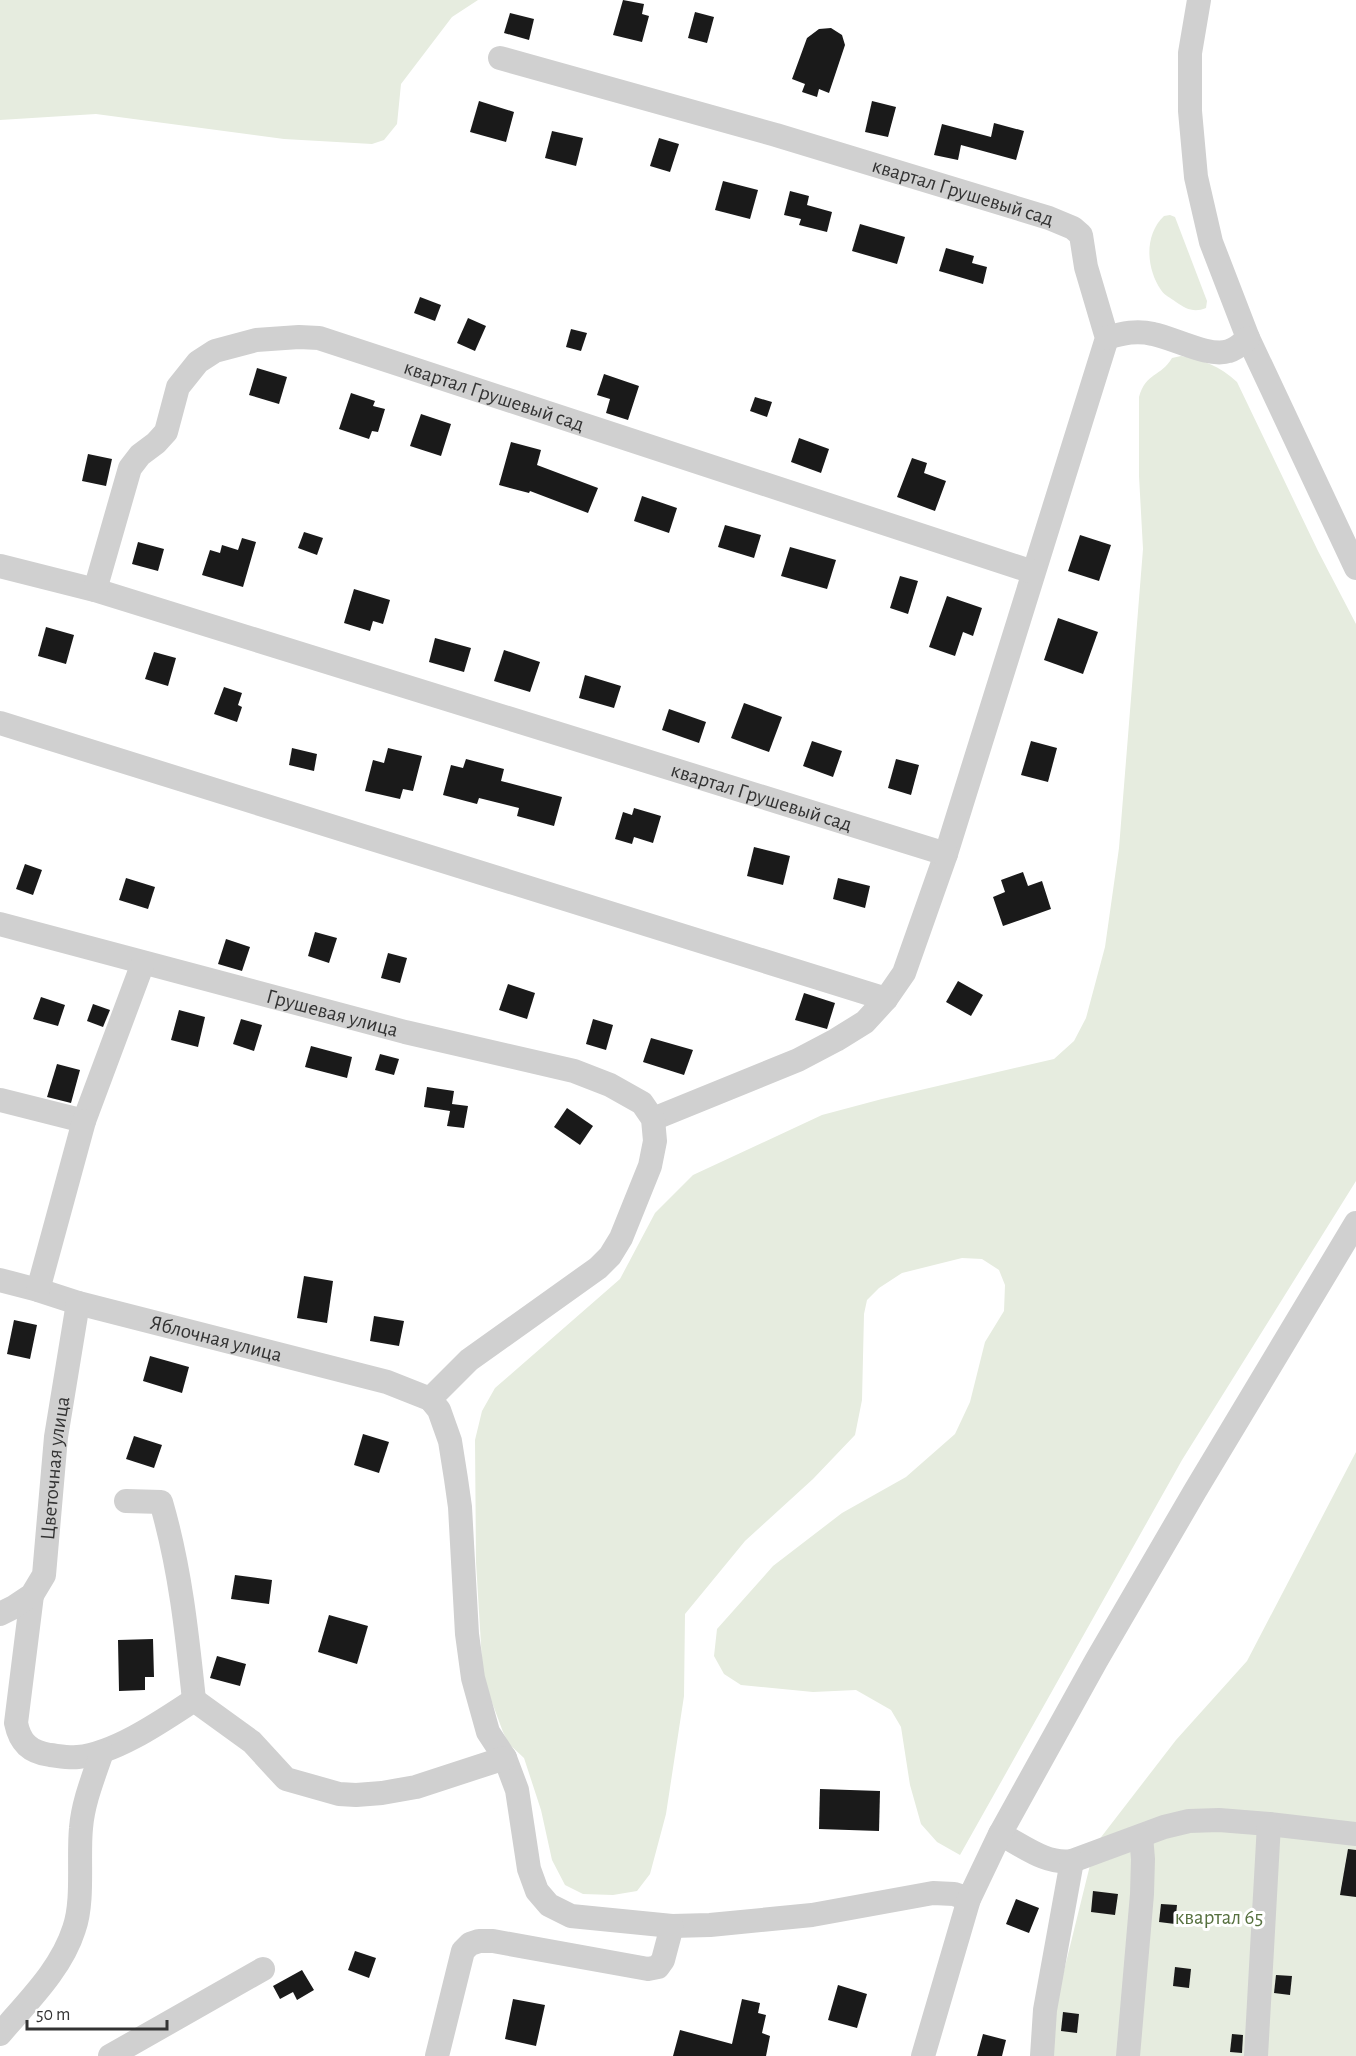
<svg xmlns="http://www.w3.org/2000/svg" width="1356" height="2056" viewBox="0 0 1356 2056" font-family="'Alegreya Sans',sans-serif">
<rect width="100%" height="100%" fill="#fff"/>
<g fill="#e6ecdf">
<path d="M0,0h478l-26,17 -51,67 -4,40 -13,16 -12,4 -88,-5 -188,-25 -96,6z"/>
<path d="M1170,215l5,2 32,84 -1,7c-12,5 -20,1 -30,-6 -5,-4 -12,-7 -15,-12 -15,-22 -17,-55 3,-74z"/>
<path d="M1181,356c22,4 39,10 56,26l81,169 38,73v557l-174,279 -222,395 -23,-13 -16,-18 -11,-39 -9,-58 -10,-17 -35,-20 -43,2 -72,-7 -17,-11 -10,-18 3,-27 56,-63 69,-53 64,-36 49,-43 15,-32 15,-60 19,-31 1,-26 -6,-15 -17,-11 -20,-1 -60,15 -23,15 -12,12 -3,14 -2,86 -7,35 -42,44 -68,62 -60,73 -1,82 -18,118 -16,60 -13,17 -24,4 -30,-1 -18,-9 -13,-25 -11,-50 -17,-52 -15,-14 -6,-12 -20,-54 -7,-116 -1,-122 7,-29 13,-23 125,-109 35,-66 38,-38 129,-60 60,-16 172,-40 20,-18 12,-23 19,-71 14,-99 24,-299 -4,-73v-79c7,-25 22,-20 33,-39z"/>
<path d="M1356,1452v604h-306l4,-45 41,-166 81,-105 71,-79z"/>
</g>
<g fill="#1a1a1a">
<path d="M623,0l21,4 -2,10 7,2 -7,26 -29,-7z"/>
<path d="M695,12l19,5 -7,26 -19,-5z"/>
<path d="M510,13l24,6 -5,21 -25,-7z"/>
<path d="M831,28l11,7 3,10 -16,48 -10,-4 -2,8 -15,-5 3,-8 -13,-5 15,-41 12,-9z"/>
<path d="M479,101l35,11 -8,30 -36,-10z"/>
<path d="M872,101l24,6 -8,30 -23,-5z"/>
<path d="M994,123l30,8 -8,29 -55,-15 -3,15 -24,-5 8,-31 49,13z"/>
<path d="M552,131l31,7 -7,28 -31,-8z"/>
<path d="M659,138l20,6 -9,28 -20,-6z"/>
<path d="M723,181l35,9 -8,29 -35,-9z"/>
<path d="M790,191l19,5 -2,9 25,7 -5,20 -28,-7 2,-6 -17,-4z"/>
<path d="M860,224l45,13 -8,27 -45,-13z"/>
<path d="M946,248l28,8 -2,7 15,4 -4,17 -44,-13z"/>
<path d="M420,297l21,8 -6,16 -21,-8z"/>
<path d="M468,318l18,8 -11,25 -18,-8z"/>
<path d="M571,329l16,4 -6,18 -15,-4z"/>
<path d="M257,368l30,9 -8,27 -30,-9z"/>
<path d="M604,374l35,12 -11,34 -22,-7 4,-14 -13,-4z"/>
<path d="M351,393l24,8 -2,5 12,3 -7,23 -6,-1 -3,8 -30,-10z"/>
<path d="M755,397l17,5 -5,15 -17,-6z"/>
<path d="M421,414l30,10 -10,32 -31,-10z"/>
<path d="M799,438l30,11 -8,24 -30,-11z"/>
<path d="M511,442l30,8 -4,15 61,23 -10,25 -58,-22 -1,2 -30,-8z"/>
<path d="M88,454l24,5 -6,27 -24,-5z"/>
<path d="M912,458l15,5 -3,10 22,8 -11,30 -38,-14z"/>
<path d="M642,496l35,12 -8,25 -35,-12z"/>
<path d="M725,525l36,10 -7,23 -36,-11z"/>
<path d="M304,532l19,6 -6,17 -19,-7z"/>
<path d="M1080,535l31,10 -12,36 -31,-10z"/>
<path d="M242,538l14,4 -13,45 -41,-12 8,-25 10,3 2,-8 16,5z"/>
<path d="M138,542l26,7 -6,22 -26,-7z"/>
<path d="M790,547l46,13 -9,29 -46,-13z"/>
<path d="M900,576l18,5 -10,33 -18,-6z"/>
<path d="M354,589l36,11 -7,24 -10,-3 -3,10 -26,-8z"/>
<path d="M947,596l35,12 -9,28 -10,-4 -8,24 -26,-9z"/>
<path d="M1058,618l40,14 -15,42 -39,-14z"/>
<path d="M46,627l28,8 -8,29 -28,-8z"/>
<path d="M435,638l36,10 -7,24 -35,-10z"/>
<path d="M504,650l36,12 -10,30 -36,-11z"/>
<path d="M154,652l22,6 -8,28 -23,-7z"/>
<path d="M585,675l36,11 -7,22 -35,-10z"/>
<path d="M224,687l18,6 -4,12 4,2 -5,15 -23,-8z"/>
<path d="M744,703l38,14 -13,35 -38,-14z"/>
<path d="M669,709l37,13 -7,21 -37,-13z"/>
<path d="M812,741l30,10 -9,26 -30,-11z"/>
<path d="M1031,741l26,7 -9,34 -27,-7z"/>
<path d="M292,748l25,6 -3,17 -25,-6z"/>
<path d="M388,748l34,8 -9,35 -10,-2 -3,10 -35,-8 8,-31 11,3z"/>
<path d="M466,759l38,10 -3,12 61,16 -8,29 -37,-10 2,-8 -40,-10 -2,6 -34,-9 8,-30 12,3z"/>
<path d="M896,759l23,6 -8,30 -23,-7z"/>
<path d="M634,808l27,8 -8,27 -19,-6 -2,7 -17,-5 8,-27 9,3z"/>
<path d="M754,847l36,9 -7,29 -36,-9z"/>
<path d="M25,864l17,6 -9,25 -17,-6z"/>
<path d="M1023,872l5,14 14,-5 9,28 -48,17 -10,-29 12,-5 -4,-12z"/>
<path d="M126,878l29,9 -7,22 -29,-9z"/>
<path d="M838,878l32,8 -5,22 -32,-9z"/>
<path d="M315,932l22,6 -8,25 -21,-7z"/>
<path d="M226,939l24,8 -8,24 -24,-7z"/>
<path d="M388,953l19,5 -7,25 -19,-5z"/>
<path d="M958,981l25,14 -12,21 -25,-14z"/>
<path d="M508,984l27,9 -8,26 -28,-9z"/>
<path d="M804,993l31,10 -8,26 -32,-9z"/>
<path d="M41,997l24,8 -7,21 -25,-7z"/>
<path d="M93,1004l17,6 -7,17 -16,-6z"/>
<path d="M179,1010l26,7 -7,30 -27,-7z"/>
<path d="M241,1019l21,6 -8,26 -21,-7z"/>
<path d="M593,1019l20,6 -7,25 -20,-6z"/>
<path d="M651,1038l42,12 -9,25 -41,-13z"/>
<path d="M311,1046l41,11 -5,21 -42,-11z"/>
<path d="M380,1054l19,5 -5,16 -19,-5z"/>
<path d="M57,1064l23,6 -9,33 -24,-6z"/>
<path d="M427,1087l27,4 -2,13 16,2 -4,22 -17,-2 3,-15 -26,-4z"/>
<path d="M567,1108l26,18 -13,19 -26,-18z"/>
<path d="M304,1276l29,5 -6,42 -30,-5z"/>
<path d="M374,1316l30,5 -5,25 -29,-5z"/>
<path d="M14,1320l23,5 -7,34 -23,-5z"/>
<path d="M150,1356l39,11 -7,26 -39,-12z"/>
<path d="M363,1434l26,8 -10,31 -25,-8z"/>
<path d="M134,1436l28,9 -8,23 -28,-9z"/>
<path d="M235,1575l37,5 -3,24 -38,-5z"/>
<path d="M329,1615l39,11 -11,38 -39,-12z"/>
<path d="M153,1639l1,38h-9v13l-26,1 -1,-51z"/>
<path d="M217,1656l29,8 -6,22 -30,-8z"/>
<path d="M820,1789l60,2 -1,40 -60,-2z"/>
<path d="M1348,1849l8,1v47l-16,-2z"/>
<path d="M1093,1891l25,3 -3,21 -24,-3z"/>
<path d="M1016,1899l23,9 -10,25 -23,-9z"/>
<path d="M1161,1904l16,1 -2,19 -16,-2z"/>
<path d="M355,1951l21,7 -7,20 -21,-8z"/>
<path d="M1175,1967l16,2 -2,19 -16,-2z"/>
<path d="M302,1970l12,20 -17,10 -4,-8 -13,7 -7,-13z"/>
<path d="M1276,1975l16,1 -2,19 -16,-2z"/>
<path d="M838,1985l29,9 -10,34 -29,-8z"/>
<path d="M513,1999l32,6 -9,41 -31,-7z"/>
<path d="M742,1999l18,4 -2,10 8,2 -4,18 8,3 -4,20h-93l7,-26 52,14z"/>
<path d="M1063,2012l16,2 -2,19 -16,-2z"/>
<path d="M983,2034l23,6 -4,16h-25z"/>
<path d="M1232,2034l11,1 -1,18 -12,-1z"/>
</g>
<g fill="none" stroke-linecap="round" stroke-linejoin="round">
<g stroke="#d0d0d0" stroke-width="24">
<path d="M1199,0l-9,53v58l6,66 15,65 37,96 108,230"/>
<path id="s1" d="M500,58l276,77 273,83 24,10 8,7 5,32 21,71 -161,516 -42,119 -18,26 -21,23 -29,18 -38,20 -145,59"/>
<path d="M1107,338c16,-5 30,-8 46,-4 21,4 56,24 76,17 8,-2 13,-8 19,-13"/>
<path id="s2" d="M0,566l95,24 851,264"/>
<path id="s3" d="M95,590l35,-122 10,-13 16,-12 10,-11 12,-45 20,-25 17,-11 41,-11 43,-3 20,1 714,234"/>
<path d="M0,723l886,276"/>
<path id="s4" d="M0,924l405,108 169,39 36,14 32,18 11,16 2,22 -5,25 -29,72 -11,18 -12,12 -129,92 -39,39"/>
<path d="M0,1100l84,21 59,-158"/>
<path id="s5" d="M0,1280l38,10 40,13 309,79 43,17"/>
<path d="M38,1290l46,-169"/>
<path d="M430,1399l9,11 11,31 6,38 4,28 7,127 6,44 15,54 17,26 12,32 12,79 8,22 12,14 22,11 101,10 38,-1 102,-10 121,-22 21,1 15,5"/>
<path d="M126,1501l35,1c19,65 26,131 33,198"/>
<path d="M32,1595l-16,128c4,20 14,29 34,32 9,1 19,3 28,2 38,-4 84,-36 116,-57l58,42 34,37 53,15 17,1 26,-2 34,-6 89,-29"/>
<path id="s6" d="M0,1614l14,-7 18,-12 12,-20 12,-138 22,-134"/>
<path d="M1000,1834c22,11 46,31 72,27l92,-34 25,-6 30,-1 50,4 87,10"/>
<path d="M0,2034c27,-32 61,-64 74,-105 10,-28 4,-71 7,-101 2,-26 13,-52 21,-76"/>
<path d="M110,2056l153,-87"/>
<path d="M437,2056l26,-105 7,-7 9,-3h14l155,28 10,-2 5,-7 9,-34"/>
<path d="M923,2056l46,-157 31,-65 96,-173 99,-170 161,-268"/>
<path d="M1042,2056l3,-46 27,-149"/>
<path d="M1128,2056l14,-162 1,-35 -2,-23"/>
<path d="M1256,2056l13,-232"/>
</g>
</g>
<g text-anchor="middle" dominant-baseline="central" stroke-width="6" stroke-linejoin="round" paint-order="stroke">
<g font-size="21" fill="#333" stroke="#fff">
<text stroke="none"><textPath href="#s1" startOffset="482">квартал Грушевый сад</textPath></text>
<text stroke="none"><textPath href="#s3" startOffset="567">квартал Грушевый сад</textPath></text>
<text stroke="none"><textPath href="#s2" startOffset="796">квартал Грушевый сад</textPath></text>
<text stroke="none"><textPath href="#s4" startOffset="344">Грушевая улица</textPath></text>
<text stroke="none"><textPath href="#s5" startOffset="224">Яблочная улица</textPath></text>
<text stroke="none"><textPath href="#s6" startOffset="168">Цветочная улица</textPath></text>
</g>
<g font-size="21" fill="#56703f" stroke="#fff">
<text x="1219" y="1917">квартал 65</text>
</g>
</g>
<path d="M27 2020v9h140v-9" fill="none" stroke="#333333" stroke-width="3"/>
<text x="36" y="2020" font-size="18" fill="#333333" stroke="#ffffff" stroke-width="4.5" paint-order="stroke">50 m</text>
</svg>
